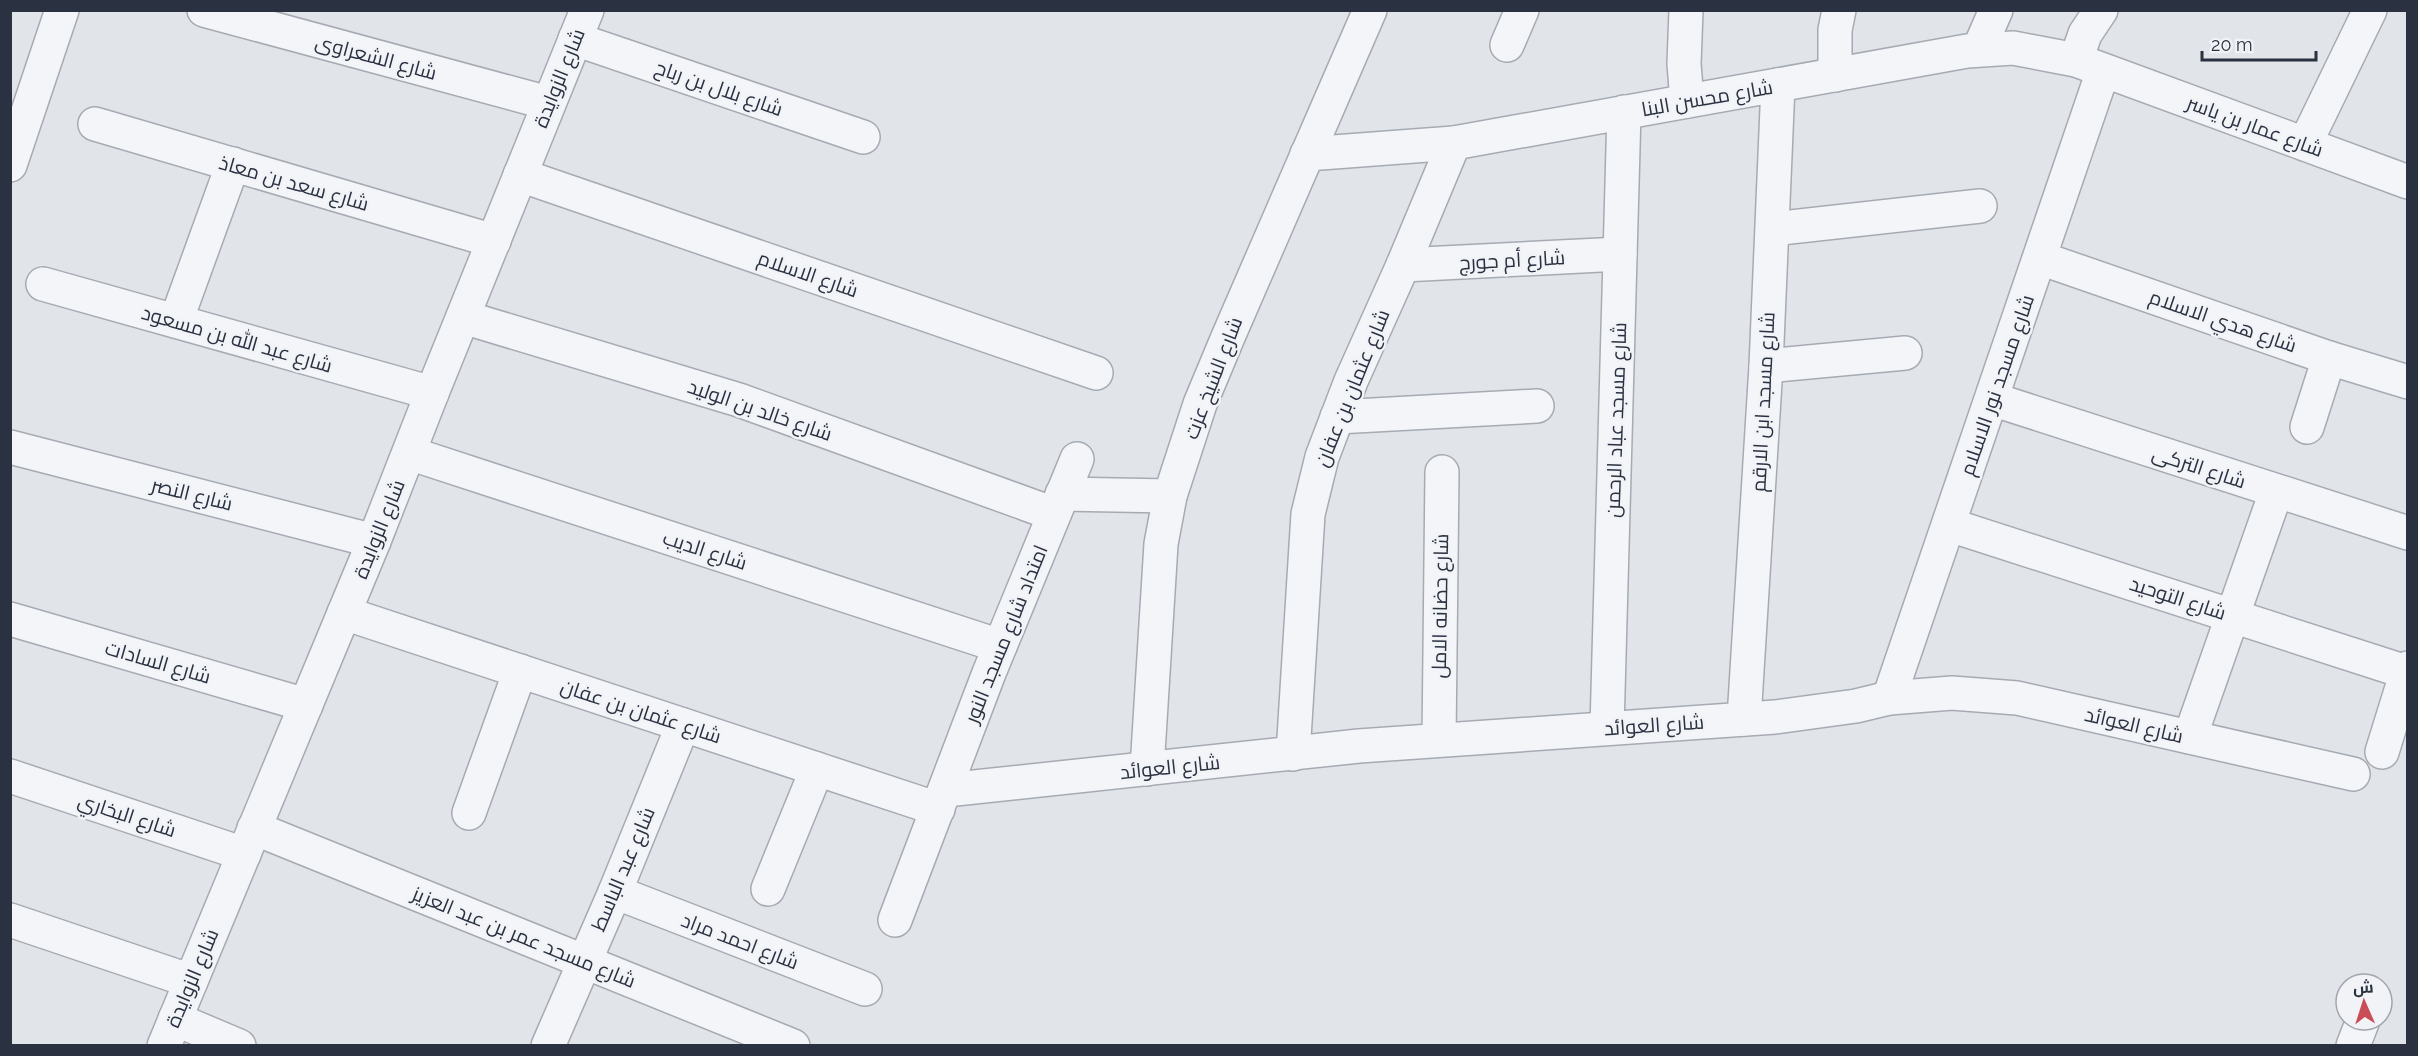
<svg xmlns="http://www.w3.org/2000/svg" width="2418" height="1056" viewBox="0 0 2418 1056" font-family="Raleway,Cairo,sans-serif">
<rect width="100%" height="100%" fill="#e1e4e9"/>
<g fill="none" stroke-linecap="round" stroke-linejoin="round">
<defs>
<g id="minor">
<path d="M204,10l344,93"/>
<path d="M1686,10l-2,54 3,37"/>
<path d="M575,39l288,98"/>
<path d="M1507,45l15,-35"/>
<path d="M1979,49l17,-39"/>
<path d="M2076,60l9,-26 16,-24"/>
<path d="M1835,75v-45l4,-20"/>
<path d="M95,124l399,117"/>
<path d="M2305,144l65,-134"/>
<path d="M1307,154l147,-11 513,-92 46,-3 63,12 332,122"/>
<path d="M10,165l52,-155"/>
<path d="M520,175l576,198"/>
<path d="M1773,229l207,-23"/>
<path d="M2040,258l289,100 79,24"/>
<path d="M1403,265l217,-11"/>
<path d="M43,284l389,109"/>
<path d="M463,317l276,83 315,114"/>
<path d="M176,321l57,-157"/>
<path d="M1766,366l139,-13"/>
<path d="M1992,399l416,134"/>
<path d="M1337,417l200,-11"/>
<path d="M2307,427l22,-69"/>
<path d="M10,447l364,94"/>
<path d="M409,453l591,193"/>
<path d="M1062,494l108,2"/>
<path d="M1950,525l456,147"/>
<path d="M344,613l594,196"/>
<path d="M10,619l296,86"/>
<path d="M1889,698l214,-627"/>
<path d="M1744,719l22,-353 12,-281"/>
<path d="M1607,728l17,-616"/>
<path d="M2190,737l86,-245"/>
<path d="M1439,740l3,-268"/>
<path d="M2382,752l26,-84"/>
<path d="M1293,754l15,-240 14,-57 29,-76 52,-116 51,-122"/>
<path d="M1147,769l14,-225 9,-48 30,-92 28,-67 142,-327"/>
<path d="M10,776l234,78"/>
<path d="M946,790l413,-44 416,-29 81,-11 33,-8 63,-5 65,5 336,76"/>
<path d="M469,813l51,-142"/>
<path d="M254,828l539,218"/>
<path d="M768,889l49,-120"/>
<path d="M615,892l250,97"/>
<path d="M10,920l181,61"/>
<path d="M895,920l94,-247 88,-214"/>
<path d="M175,1019l64,27"/>
<path d="M164,1046l210,-505 58,-148 155,-383"/>
<path d="M548,1046l67,-154 68,-167"/>
<path d="M2353,1046l10,-26"/>
</g>
</defs>
<use href="#minor" stroke="#a6abb3" stroke-width="36"/>
<use href="#minor" stroke="#f4f5f8" stroke-width="33"/>
</g>
<g text-anchor="middle" dominant-baseline="central" stroke-width="5" stroke-linejoin="round" paint-order="stroke">
<g font-size="20" fill="#2a3141" stroke="#f1f3f7">
<text transform="translate(376 57) rotate(15)">شارع الشعراوى</text>
<text transform="translate(559 78) rotate(-68)">شارع الزوايدة</text>
<text transform="translate(719 88) rotate(19)">شارع بلال بن رباح</text>
<text transform="translate(1707 98) rotate(-10)">شارع محسن البنا</text>
<text transform="translate(2255 126) rotate(20)">شارع عمار بن ياسر</text>
<text transform="translate(294 183) rotate(16)">شارع سعد بن معاذ</text>
<text transform="translate(1512 260) rotate(-3)">شارع أم جورج</text>
<text transform="translate(808 274) rotate(19)">شارع الاسلام</text>
<text transform="translate(2223 321) rotate(19)">شارع هدي الاسلام</text>
<text transform="translate(237 339) rotate(16)">شارع عبد الله بن مسعود</text>
<text transform="translate(1213 378) rotate(-69)">شارع الشيخ عزت</text>
<text transform="translate(1997 385) rotate(-71)">شارع مسجد نور الاسلام</text>
<text transform="translate(1352 388) rotate(-68)">شارع عثمان بن عفان</text>
<text transform="translate(1763 402) rotate(-87)">شارع مسجد ابن الارقم</text>
<text transform="translate(760 410) rotate(19)">شارع خالد بن الوليد</text>
<text transform="translate(1616 420) rotate(-88)">شارع مسجد عباد الرحمن</text>
<text transform="translate(2199 467) rotate(18)">شارع التركى</text>
<text transform="translate(192 494) rotate(14)">شارع النصر</text>
<text transform="translate(379 529) rotate(-68)">شارع الزوايدة</text>
<text transform="translate(705 550) rotate(18)">شارع الديب</text>
<text transform="translate(2178 598) rotate(18)">شارع التوحيد</text>
<text transform="translate(1440 606) rotate(-89)">شارع حضانه الامل</text>
<text transform="translate(1006 634) rotate(-68)">امتداد شارع مسجد النور</text>
<text transform="translate(158 662) rotate(16)">شارع السادات</text>
<text transform="translate(641 711) rotate(18)">شارع عثمان بن عفان</text>
<text transform="translate(1654 725) rotate(-4)">شارع العوائد</text>
<text transform="translate(2134 725) rotate(13)">شارع العوائد</text>
<text transform="translate(1170 767) rotate(-6)">شارع العوائد</text>
<text transform="translate(127 815) rotate(18)">شارع البخاري</text>
<text transform="translate(623 869) rotate(-67)">شارع عبد الباسط</text>
<text transform="translate(524 937) rotate(22)">شارع مسجد عمر بن عبد العزيز</text>
<text transform="translate(740 941) rotate(21)">شارع احمد مراد</text>
<text transform="translate(192 978) rotate(-67)">شارع الزوايدة</text>
</g>
</g>
<rect width="2418" height="1056" fill="none" stroke="#2a3141" stroke-width="24"/>
<g transform="translate(2364 1002) rotate(357)"><circle r="28" fill="#f1f3f7" stroke="#a1a5ae" stroke-width="1.5"/>
<path d="M0-4.5L10 22L0 15L-10 22Z" fill="#c94c56"/>
<text y="-9" font-size="16" font-weight="bold" text-anchor="middle" fill="#2a3141">ش</text>
</g>
<path d="M2202 51v9h114v-9" fill="none" stroke="#2a3141" stroke-width="3"/>
<text x="2211" y="51" font-size="18" fill="#2a3141" stroke="#f1f3f7" stroke-width="4.5" paint-order="stroke">20 m</text>
</svg>
